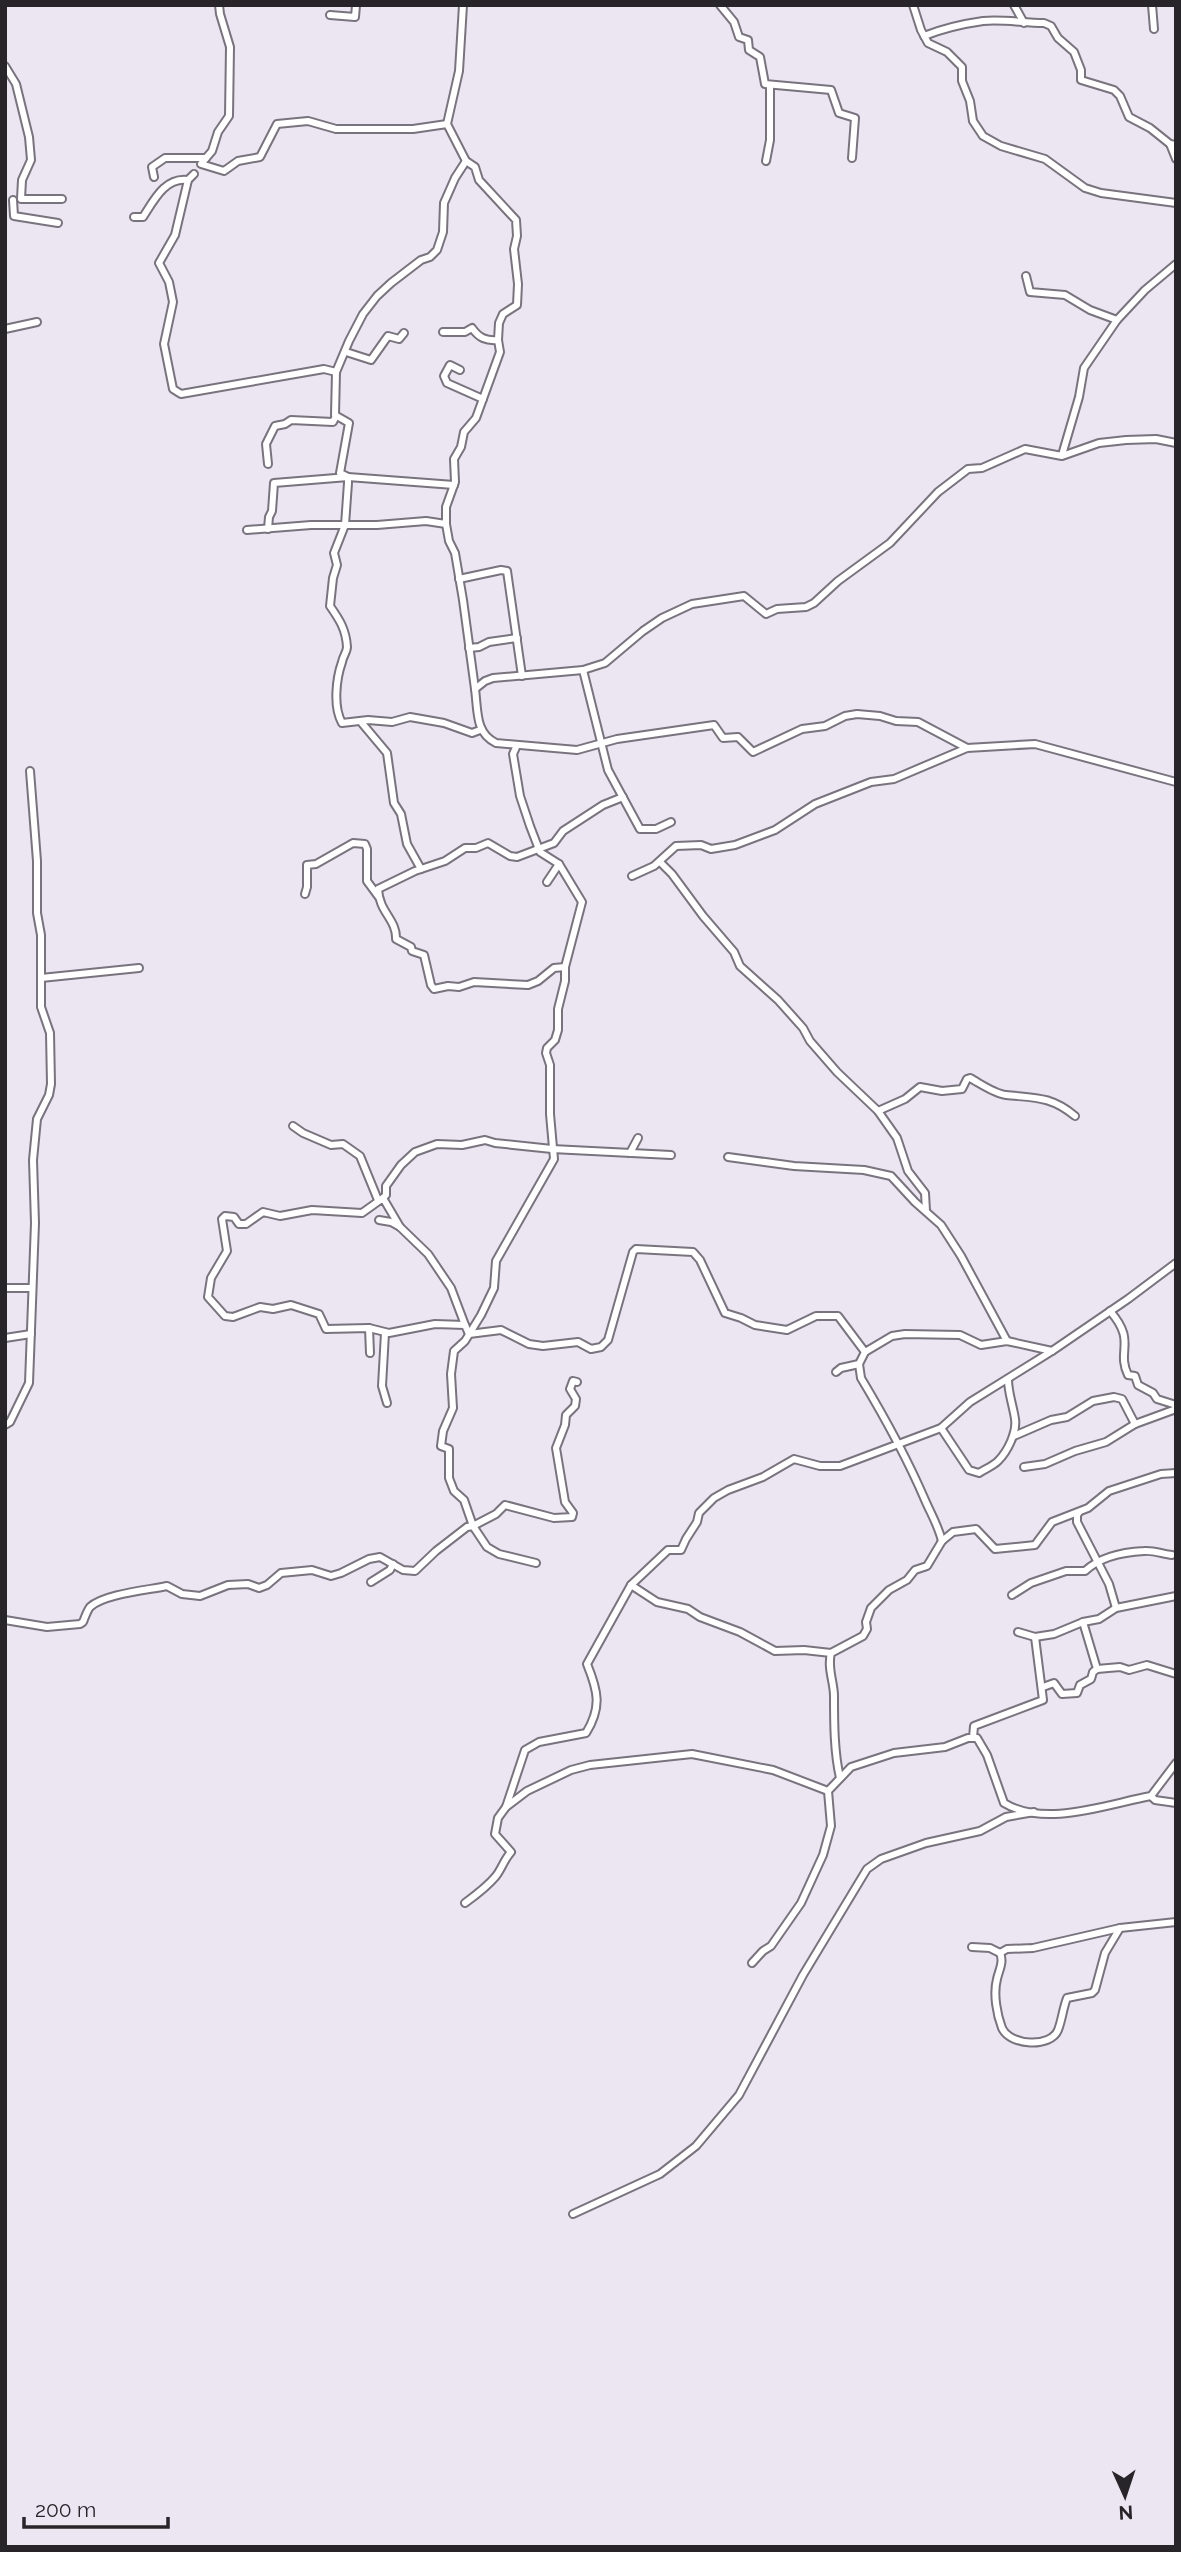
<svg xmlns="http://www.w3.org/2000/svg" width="1181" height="2552" viewBox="0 0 1181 2552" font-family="Raleway,sans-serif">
<rect width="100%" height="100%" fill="#ece6f2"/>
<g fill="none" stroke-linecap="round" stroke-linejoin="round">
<defs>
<g id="minor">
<path d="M463,5l-4,66 -12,53 19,37"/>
<path d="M720,5l14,17 5,15 9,3 1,10 11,7 5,27 66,6 8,23 16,5 -3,40"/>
<path d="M913,5l8,25 7,13 19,9 15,15v14l8,20 3,20 10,15 18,10 44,13 40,29 16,5 75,10"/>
<path d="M1014,5l10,18"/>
<path d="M1152,5l2,24"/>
<path d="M330,15l25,2 1,-12"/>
<path d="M924,36c20,-8 38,-12 59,-15 19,-2 41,2 61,2l7,3 7,12 16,14 7,18v10l33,10 6,6 9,21 21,11 20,16 6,1"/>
<path d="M5,66l11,18 13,53 2,23 -9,20 -1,19h41"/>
<path d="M1170,144l6,15"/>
<path d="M206,158l-5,6 23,7 14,-10 22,-4 17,-33 31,-3 28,8h77l34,-5"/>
<path d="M766,161l4,-21v-55"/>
<path d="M194,174l-6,6 -13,55 -16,28 10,19 4,20 -9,42 9,45 8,5 143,-25 12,3"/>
<path d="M154,177l-2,-10 13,-9h41l6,-7 6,-19 11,-16 1,-69 -10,-33 -1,-9"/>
<path d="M13,200l1,16 44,7"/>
<path d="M134,217h9c11,-17 22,-40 45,-37"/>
<path d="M1026,276l4,16 35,3 25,15 27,10 28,-30 31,-26"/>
<path d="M5,329l32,-7"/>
<path d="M443,332h22l7,-4c7,10 14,13 26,12"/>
<path d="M346,352l25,8 17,-24 11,3 5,-6"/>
<path d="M460,370l-10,-5 -6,11 3,7 36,16"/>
<path d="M1062,455l17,-58 5,-29 33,-48"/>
<path d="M268,464l-2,-20 9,-18 10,-2 6,-4 42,2 3,-6"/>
<path d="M446,524v-17l9,-25 -1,-23 7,-12 3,-15 12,-14 24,-66 -2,-12 1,-17 4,-9 14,-9 1,-21 -4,-35 3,-13 -1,-16 -37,-40 -4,-13 -9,-6 -11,17 -11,25 -1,29 -6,18 -7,7 -9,3 -30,23 -14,13 -14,18 -14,27 -13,31 -1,43 14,8 -9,50 8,4v6l-3,42 -11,28 3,12 -4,13 -3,28c9,13 16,23 17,41 0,5 -4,9 -5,15 -6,17 -9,45 0,61l26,-3 24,2 18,-5 34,6 28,10 8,-3"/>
<path d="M268,529l1,-12 3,-6 2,-28 74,-6 106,8"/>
<path d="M247,530l64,-5h66l49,-4 20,3 3,17 6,12 8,47 12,89"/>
<path d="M459,579l42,-9 6,1 15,105"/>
<path d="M469,648l10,-1 10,-5 28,-4"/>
<path d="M583,670l25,100 32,59h16l15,-7"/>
<path d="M361,722l26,31 7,50 7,11 6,30 14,25"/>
<path d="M517,745l-4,9 7,42 10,30 10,26 19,12 -12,18"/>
<path d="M967,748l-49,-26 -22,-1 -16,-5 -23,-2 -12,2 -20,10 -23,3 -49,23 -15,-15 -15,1 -9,-13 -97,14 -40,11 -81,-7c-21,-10 -18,-32 -21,-54l10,-8 8,-3 90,-8 22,-7 38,-32 19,-13 30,-14 52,-8 22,18 11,-5 29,-2 8,-4 24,-22 52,-38 48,-51 30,-23 14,-1 43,-19 37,7 37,-13 27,-3 30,-1 20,4"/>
<path d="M660,862l12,12 31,42 31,36 6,14 38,34 25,28 7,13 27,31 41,39 19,27 11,33 17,22 1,18"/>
<path d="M559,864l23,38 -17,65v14l-7,28v21l-3,10 -8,8 -1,5 4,12v49l4,45 -58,102 -2,27 -13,27 -16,26 -11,10 -3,23 2,34 -10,23 -2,15 8,3v29l5,13 10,9 9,26 23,-12 9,-9 49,13 18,-1 1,-4 -8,-11 -9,-54 9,-23 1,-10 9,-9 1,-7 -6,-10 3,-8 4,1"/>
<path d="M632,876l22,-10 22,-20 25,-1 10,4 24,-4 40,-15 40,-26 56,-22 23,-3 73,-31 68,-4 141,38"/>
<path d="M305,894l2,-7v-22l9,-1 37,-21 12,1 2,5v32l11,15"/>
<path d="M565,967l-11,1 -16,13 -10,4 -54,-3 -15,5 -11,-1 -14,3 -3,-4 -7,-30 -12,-4 -1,-4 -15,-8c1,-19 -17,-27 -18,-50l37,-18 30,-10 20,-13h11l12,-5 22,13 7,1 37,-14 9,-12 40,-26 20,-8"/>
<path d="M41,978l98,-10"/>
<path d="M878,1111l27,-12 15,-12 22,4 20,-2 5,-10 3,-1c11,6 25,16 36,17 29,3 45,1 69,21"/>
<path d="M293,1126l10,7 28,12 12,-1 17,12 18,44"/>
<path d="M630,1153l8,-15"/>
<path d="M728,1157l66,9 70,4 27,6 24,26 26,23 20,31 46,85"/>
<path d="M383,1198l3,-3v-9l15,-21 14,-13 22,-8 25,1 23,-5 10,3 57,6 119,6"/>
<path d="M379,1220l12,2 9,5 28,27 23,34 14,37"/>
<path d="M400,1227l-17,-29 -21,15 -50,-3 -32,6 -17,-4 -17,12h-7l-5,-7 -9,-1 -3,3 5,32 -16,27 -3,19 17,19 8,1 27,-10 13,2 18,-4 28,9 7,15 43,-1 20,5 46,-9 30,1 4,9 32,-4 28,14 14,2 35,-4 13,7 10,-2 7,-7 25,-88 3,-3 57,3 7,8 25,53 16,5 14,7 32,5 29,-14h22l27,36 27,-16 13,-2 55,1 21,10 26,-4 45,10"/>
<path d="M5,1288h27"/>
<path d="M1110,1311c27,31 6,39 18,64l7,1 3,9 15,8 4,6 19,6"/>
<path d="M369,1328l1,25"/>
<path d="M385,1333l-3,53 5,17"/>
<path d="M5,1338l26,-4"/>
<path d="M865,1352l-6,12 2,14c24,40 46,80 64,122 6,14 13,25 17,41"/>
<path d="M836,1372l5,-4 18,-4"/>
<path d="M5,1425l5,-3 19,-39 6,-160 -2,-63 4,-41 12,-24 2,-11 -1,-51 -9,-26v-72l-4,-22v-52l-7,-90"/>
<path d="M941,1428l28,42 10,3c6,-4 14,-7 19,-12 10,-10 19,-29 17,-42 -2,-14 -7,-26 -7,-40"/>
<path d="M1014,1436l37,-16 16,-3 26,-16 21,-4 8,2 13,25"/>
<path d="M1024,1467l21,-3 30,-13 31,-9 29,-18 41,-15"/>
<path d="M1079,1512l-2,3v7l32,62 7,24"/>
<path d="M371,1582l19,-12 3,-6"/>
<path d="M631,1585l26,17 31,7 12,8 40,15 35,19 29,-1 27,3"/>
<path d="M1012,1595l19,-12 35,-12h19c15,-14 39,-19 59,-20 9,-1 19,3 28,4"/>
<path d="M5,1620l42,7 33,-3 3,-2c2,-5 4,-11 7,-15 14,-13 58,-17 77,-21l15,8 18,2 28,-11 20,-1 11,4 8,-3 14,-12 31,-3 19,6 10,-3 28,-14 11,-2 23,13 12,1 21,-20 31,-24 6,-1 14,21 12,7 37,9"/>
<path d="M1018,1632l17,5 19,-3 29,-12 16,-3 17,-11 60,-12"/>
<path d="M1097,1669l23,-2 9,3 18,-5 29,9"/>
<path d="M1043,1687l11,-4 8,11 15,-1 3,-8 11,-6 2,-7 4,-3 -14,-47"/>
<path d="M973,1738l1,-12 69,-26 -8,-63"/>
<path d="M840,1778c-6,-26 -6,-56 -6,-82 0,-14 -7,-28 -3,-43l32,-17 4,-7 -1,-7 5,-14 18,-18 18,-10 8,-10 12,-4 15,-25 11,-9 23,-3 19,20 40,-4 17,-23 36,-14 21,-17 52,-17 15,-1"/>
<path d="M1151,1796l4,4 21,3"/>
<path d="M506,1807l19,-57 14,-8 47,-9c16,-26 12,-42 1,-69l44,-79 37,-35h13l5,-11 11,-17 2,-9 15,-15 14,-8 35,-13 31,-18 26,7h20l101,-38 29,-26 82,-51 76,-52 48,-36"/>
<path d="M465,1903c11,-8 22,-16 31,-27 6,-8 8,-16 15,-24l-16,-18 3,-16 8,-11 21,-16 44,-21 19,-5 102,-11 81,16 55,21"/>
<path d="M972,1947l18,1 10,5c4,9 -1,17 -3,26 -4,15 0,36 5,49 8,18 49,20 56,2 4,-10 5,-22 9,-32l25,-5 3,-3 10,-37 15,-25"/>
<path d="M1000,1953l7,-4 26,-1 87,-20 56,-6"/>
<path d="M752,1963l11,-12 8,-5 30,-43 22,-48 8,-29 -3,-35 23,-24 43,-14 51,-6 23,-9h9l10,17 17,48c41,25 103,1 147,-7l25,-33"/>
<path d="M573,2214l87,-40 36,-28 43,-51 64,-120 64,-106 14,-10 45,-16 54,-12 26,-14 28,-5"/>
</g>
</defs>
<use href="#minor" stroke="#79737e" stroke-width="10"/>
<use href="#minor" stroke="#fff" stroke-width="6"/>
</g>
<rect width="1181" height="2552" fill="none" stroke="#272529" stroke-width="14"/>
<g transform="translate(1125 2496) rotate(177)" stroke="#ece6f2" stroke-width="5" paint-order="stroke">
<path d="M0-5L12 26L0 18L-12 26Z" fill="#272529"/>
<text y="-10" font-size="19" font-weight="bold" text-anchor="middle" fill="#272529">N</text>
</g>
<path d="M24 2517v10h144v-10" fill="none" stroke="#272529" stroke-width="3.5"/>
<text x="35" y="2517" font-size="21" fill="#272529" stroke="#ece6f2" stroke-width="5" paint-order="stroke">200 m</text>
</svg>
